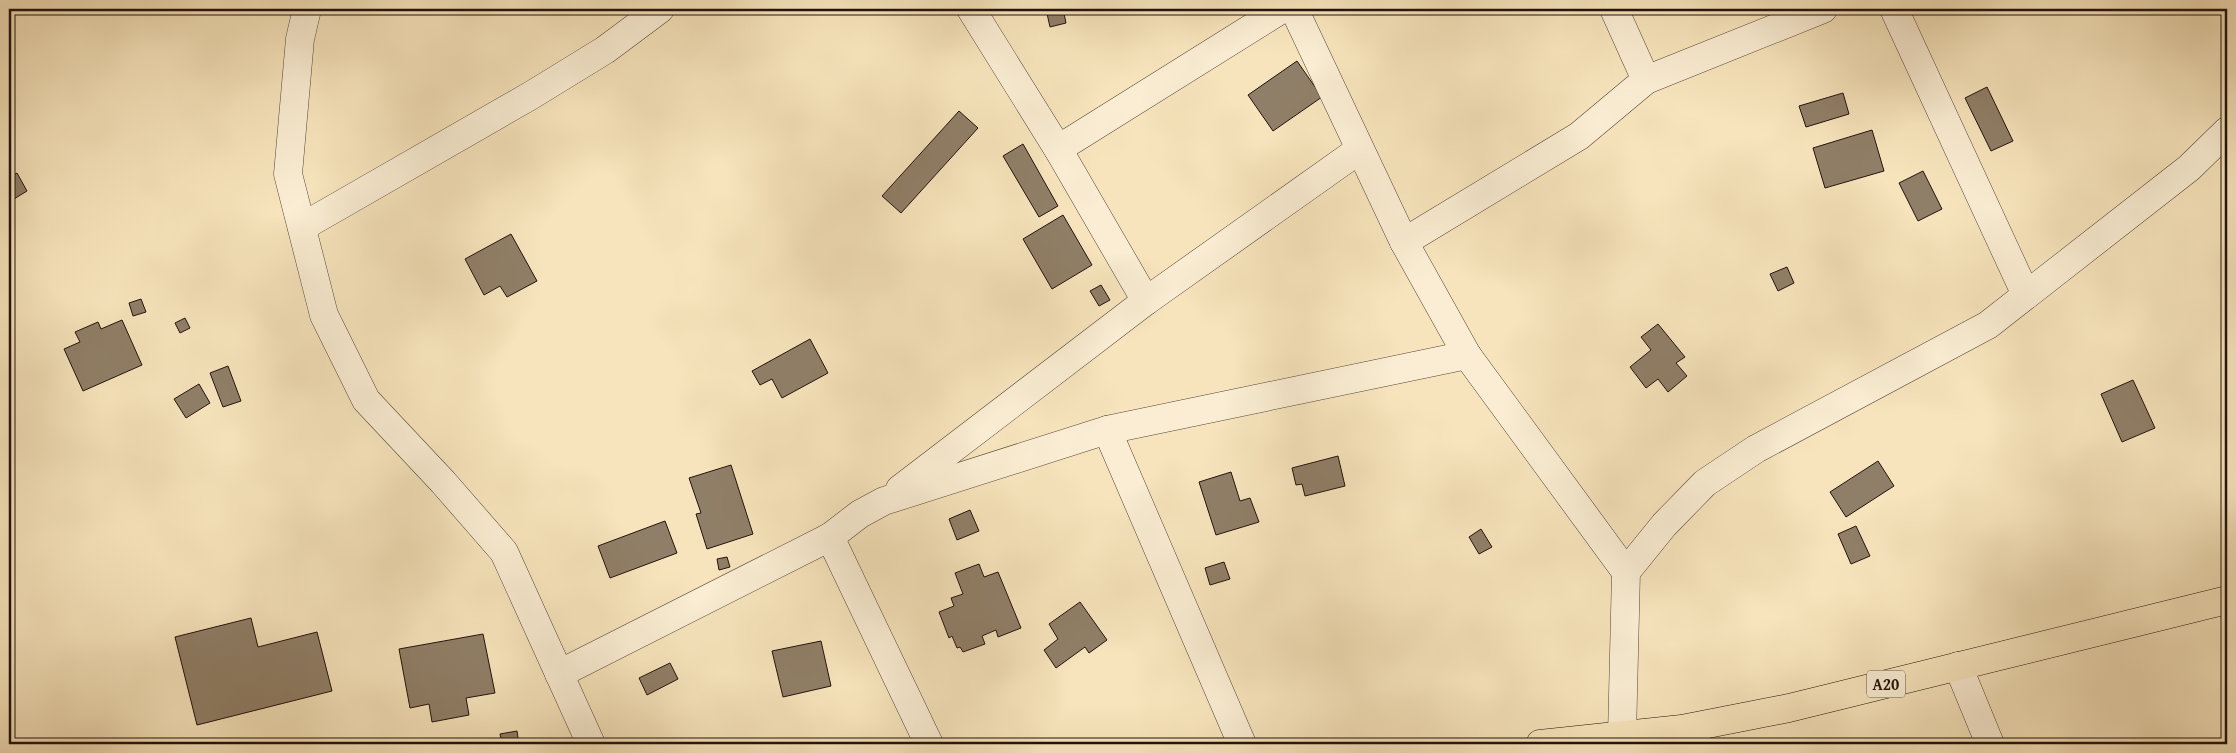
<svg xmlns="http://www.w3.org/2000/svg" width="2236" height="753" viewBox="0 0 2236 753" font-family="'Gentium Book Plus',serif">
<rect width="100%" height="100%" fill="#f7e4bc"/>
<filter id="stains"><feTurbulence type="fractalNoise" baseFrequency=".004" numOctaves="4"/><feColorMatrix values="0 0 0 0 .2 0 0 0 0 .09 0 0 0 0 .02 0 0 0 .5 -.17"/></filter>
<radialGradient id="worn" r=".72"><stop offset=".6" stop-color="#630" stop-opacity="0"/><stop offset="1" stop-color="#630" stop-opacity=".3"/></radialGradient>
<g fill="#907f68" stroke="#21120d">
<path d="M1046,9h17l3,14 -16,4z"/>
<path d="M1297,61l25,36 -49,34 -25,-36z"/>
<path d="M1987,87l26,54 -22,10 -26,-53z"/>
<path d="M1843,93l6,21 -43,13 -7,-21z"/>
<path d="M959,111l19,17 -77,85 -19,-17z"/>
<path d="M1872,130l12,41 -59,17 -12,-40z"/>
<path d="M1023,144l35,62 -19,11 -36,-61z"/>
<path d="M1923,171l19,38 -24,12 -19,-38z"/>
<path d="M17,173l10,18 -18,11v-24z"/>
<path d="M1063,215l29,50 -40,24 -29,-50z"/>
<path d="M511,234l26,47 -30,16 -7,-11 -16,9 -19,-36z"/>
<path d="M1787,267l7,16 -16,8 -8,-17z"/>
<path d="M1101,285l9,15 -11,6 -9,-15z"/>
<path d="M141,299l5,13 -13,4 -4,-13z"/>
<path d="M185,318l5,10 -10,5 -5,-10z"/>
<path d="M122,320l20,45 -59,26 -19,-42 16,-7 -5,-10 23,-10 3,7z"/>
<path d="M1658,324l27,33 -9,6 11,13 -19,16 -10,-13 -12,9 -16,-21 21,-17 -10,-13z"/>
<path d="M810,339l18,34 -46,25 -10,-19 -12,6 -8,-14z"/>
<path d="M228,366l13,35 -18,6 -13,-34z"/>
<path d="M2133,380l22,48 -33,14 -21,-48z"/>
<path d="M199,384l11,19 -24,15 -12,-19z"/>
<path d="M1338,456l7,30 -40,10 -3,-12 -6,1 -4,-17z"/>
<path d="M1878,461l16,25 -48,31 -16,-25z"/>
<path d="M731,465l22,69 -46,15 -11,-35 5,-1 -12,-35z"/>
<path d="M1231,472l9,29 10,-3 9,24 -43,13 -17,-53z"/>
<path d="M970,510l9,21 -22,9 -8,-21z"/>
<path d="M665,521l12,32 -67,25 -12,-32z"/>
<path d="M1856,526l14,30 -19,8 -13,-30z"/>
<path d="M1481,529l11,18 -13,7 -10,-17z"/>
<path d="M727,557l3,10 -11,3 -2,-11z"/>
<path d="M1224,562l6,17 -20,6 -5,-17z"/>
<path d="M979,564l5,13 14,-5 23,56 -23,9 -2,-7 -14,6 3,8 -22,8 -3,-5 -3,1 -5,-12 -3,2 -10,-26 15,-6 -3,-8 12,-4 -8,-21z"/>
<path d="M1080,602l27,38 -18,13 -4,-6 -29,21 -12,-18 14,-11 -9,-15z"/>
<path d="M251,618l7,29 59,-15 15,59 -135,34 -22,-88z"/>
<path d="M483,634l12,59 -29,5 3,17 -37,7 -3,-18 -19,4 -11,-59z"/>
<path d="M821,641l10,45 -48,11 -11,-46z"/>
<path d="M670,663l8,16 -31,16 -8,-17z"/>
<path d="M517,731l2,13h-17l-2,-10z"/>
</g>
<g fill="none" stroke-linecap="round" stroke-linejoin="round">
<defs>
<g id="minor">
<path d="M307,9l-7,30 -12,135 36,141 42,85 77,82 61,70 87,192"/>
<path d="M971,9l87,140 88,152"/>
<path d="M1294,9l110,233 63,113 159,217"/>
<path d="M1894,9l132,286"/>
<path d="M1646,80l177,-71"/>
<path d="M1058,149l224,-140"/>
<path d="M302,227l228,-131 75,-46 55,-41"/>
<path d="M1404,242l175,-106 67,-56 -32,-71"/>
<path d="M1107,430l135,314"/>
<path d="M900,489l246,-188 213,-151"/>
<path d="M830,537l99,207"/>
<path d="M1958,666l32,78"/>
<path d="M559,674l271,-137 30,-23 24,-13 223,-71 360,-75"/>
<path d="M1622,736l4,-164 38,-47 41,-42 51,-34 232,-124 201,-157 38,-37"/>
</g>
<path id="primary" d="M1540,744l142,-15 107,-21 438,-108"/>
</defs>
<use href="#minor" stroke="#564639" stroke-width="29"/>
<use href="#primary" stroke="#21120d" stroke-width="29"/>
<use href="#minor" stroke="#faedd3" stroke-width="28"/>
<use href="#primary" stroke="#f7e4bc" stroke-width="28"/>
</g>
<g text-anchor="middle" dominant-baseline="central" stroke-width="4" stroke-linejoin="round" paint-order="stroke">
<rect fill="#faedd3" stroke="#625448" stroke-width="1" x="1867" y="670.5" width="38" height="27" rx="4"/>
<g font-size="16" font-weight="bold" fill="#21120d">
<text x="1886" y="684">A20</text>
</g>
</g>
<rect width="2236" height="753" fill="none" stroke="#f7e4bc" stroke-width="30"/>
<rect x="10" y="10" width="2216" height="733" fill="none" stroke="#21120d" stroke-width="2.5"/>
<rect x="15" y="15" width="2206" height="723" fill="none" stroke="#21120d"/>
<rect width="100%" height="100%" filter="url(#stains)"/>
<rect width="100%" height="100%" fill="url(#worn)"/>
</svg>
